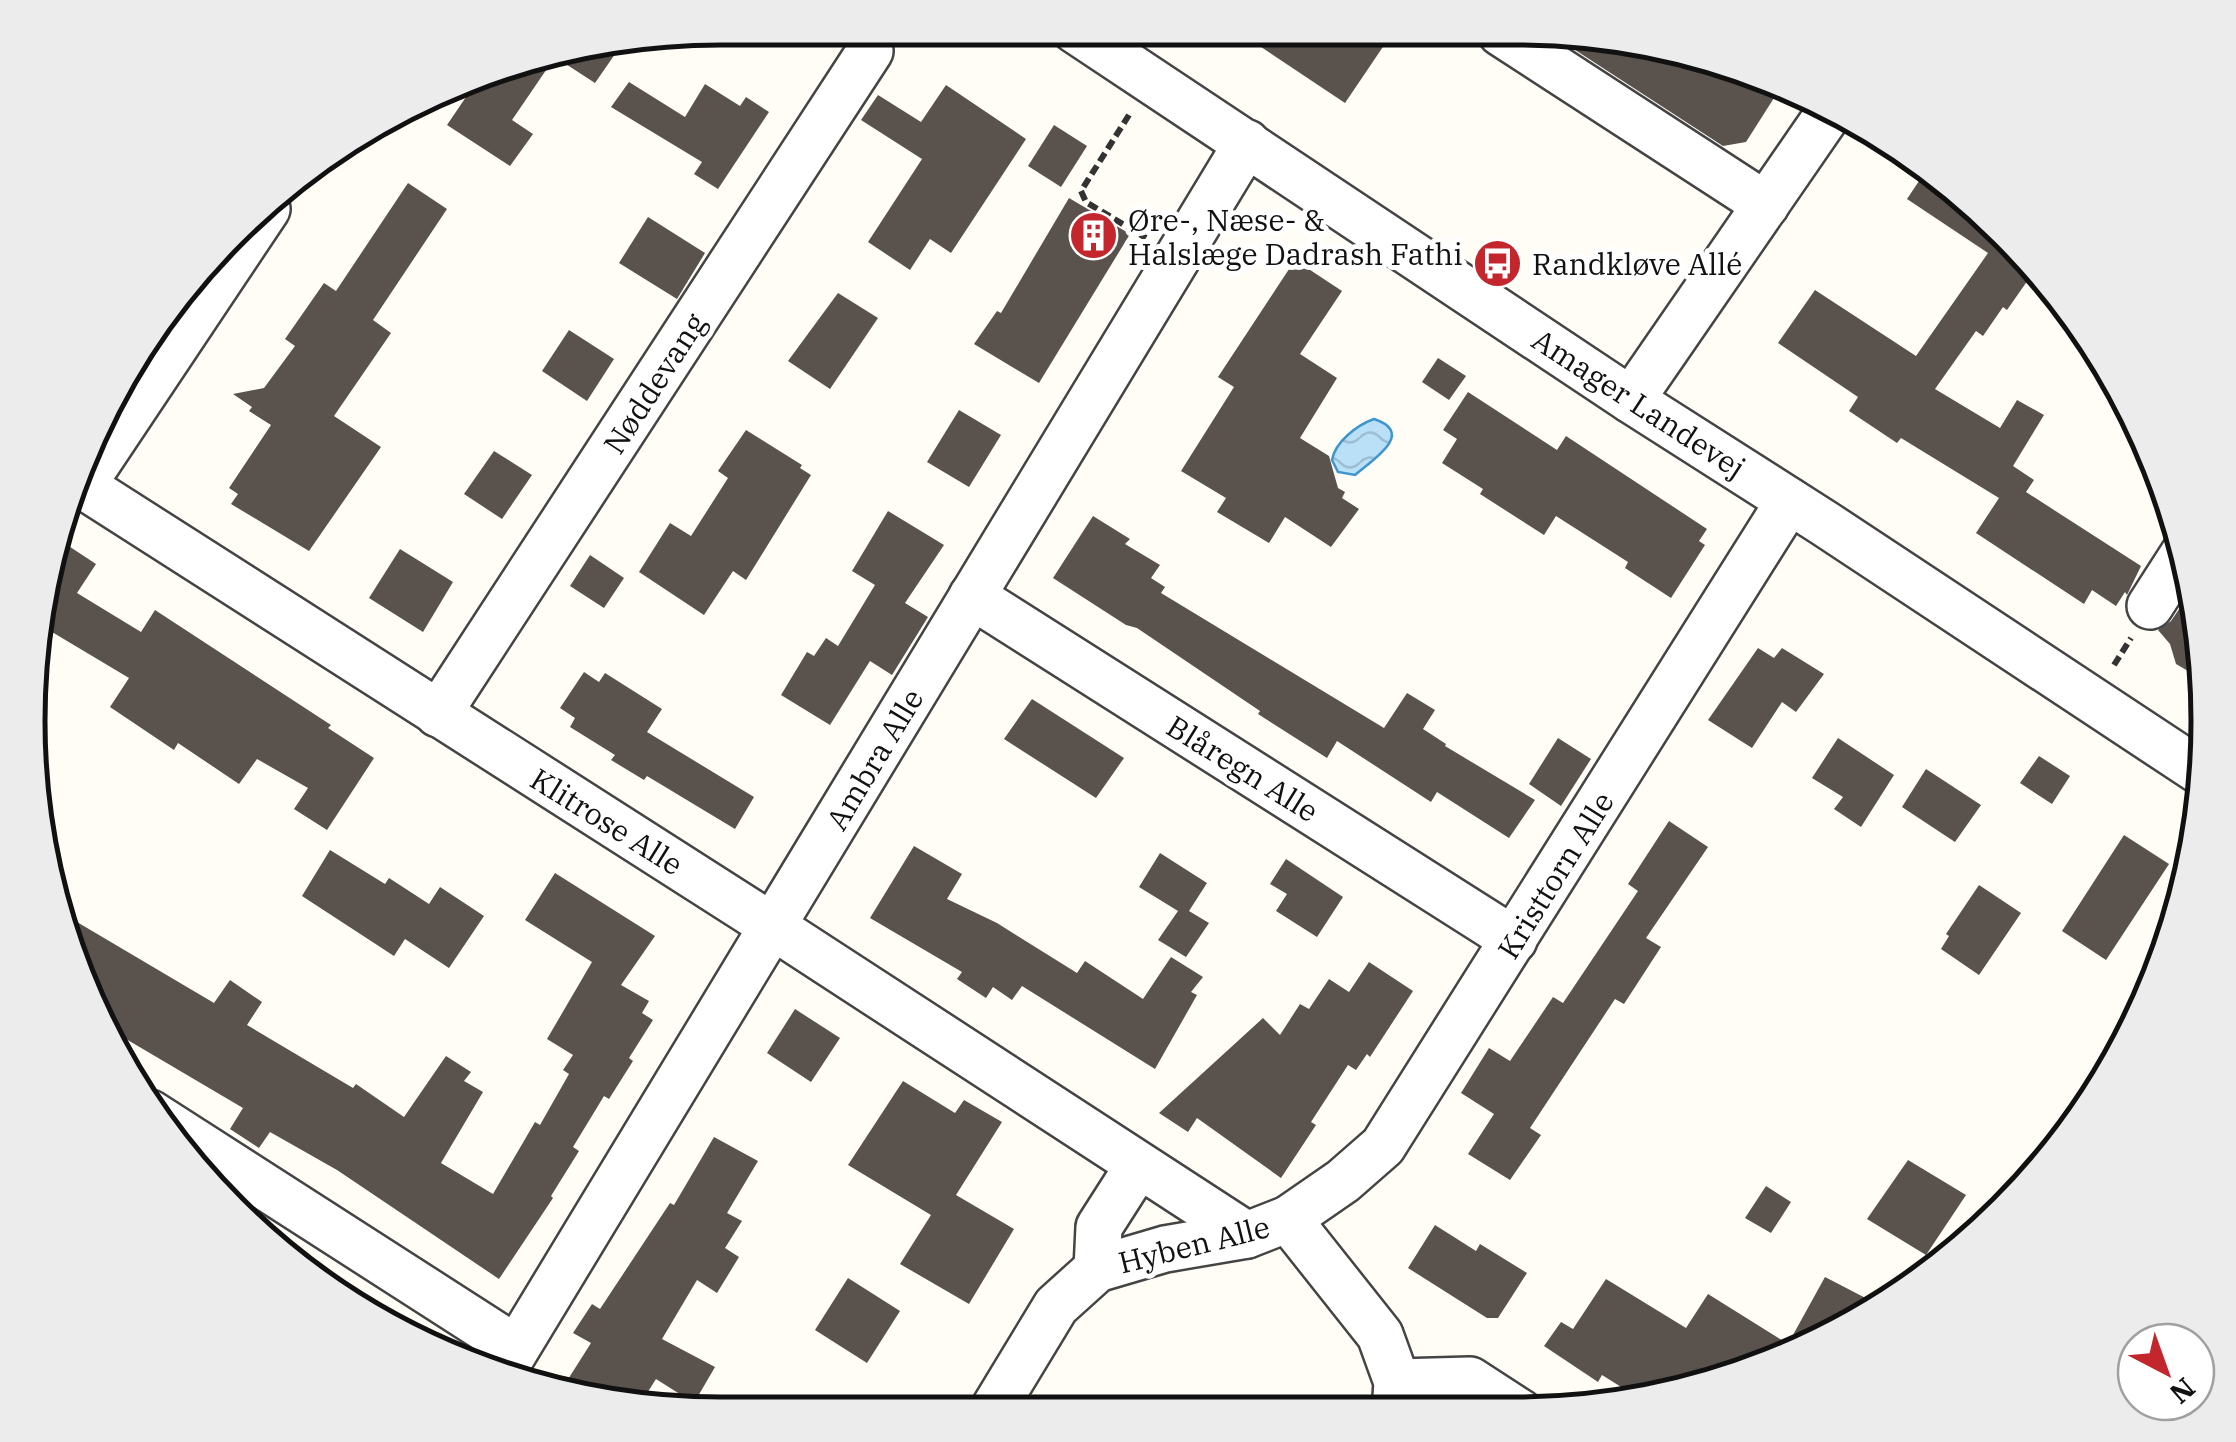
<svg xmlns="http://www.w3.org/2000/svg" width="2236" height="1442" viewBox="0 0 2236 1442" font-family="'IBM Plex Serif',serif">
<defs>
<pattern id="water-waves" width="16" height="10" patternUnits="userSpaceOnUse" patternTransform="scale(2.5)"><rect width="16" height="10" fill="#b9e0f7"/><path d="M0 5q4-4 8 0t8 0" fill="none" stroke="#9ebfd3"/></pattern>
</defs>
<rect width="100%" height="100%" fill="#fffdf5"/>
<path fill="url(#water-waves)" stroke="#3f96cf" stroke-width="2.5" d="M1374,419c43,14 -3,42 -19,56l-17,-3 -6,-12c3,-18 25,-35 42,-41z"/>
<g fill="#5a524d">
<path d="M1237,31h11l145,1 -48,71z"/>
<path d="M1549,33l57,1 175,53 -35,55 -23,4z"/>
<path d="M622,44l-27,39 -40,-26 -43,63 21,14 -23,32 -63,-41 36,-53 16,-8z"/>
<path d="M629,82l56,35 20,-33 35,22 6,-9 23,15 -51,77 -24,-15 8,-12 -91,-55z"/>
<path d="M946,85l80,54 -75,114 -21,-14 -20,31 -42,-28 54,-83 -61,-39 17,-25 43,27z"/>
<path d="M1054,125l33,21 -26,41 -33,-21z"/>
<path d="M1927,169l45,30 72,77 -8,9 -8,-5 -21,30 -4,-3 -20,29 -7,-5 -41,58 65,39 17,-28 27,15 -31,51 21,14 -8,12 115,74 -14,29 -2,-3 -9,14 -24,-16 -8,14 -108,-71 23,-35 -98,-60 -4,5 -48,-32 9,-14 -80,-54 37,-53 101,66 72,-103 -81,-54z"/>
<path d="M408,183l39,26 -74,111 18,13 -57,83 47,31 -72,104 -78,-47 7,-10 -9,-6 42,-63 -22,-14 3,-4 -19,-13 31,-6 31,-42 -10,-7 39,-56 12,8z"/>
<path d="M1069,198l61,36 -91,149 -65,-39 23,-33 4,2z"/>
<path d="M648,217l57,36 -28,46 -58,-36z"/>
<path d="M1295,260l47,31 -42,63 37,24 -37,60 29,18 9,32 7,4 -3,6 17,11 -28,38 -46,-30 -16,26 -52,-31 9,-14 -45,-27 53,-84 -16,-10z"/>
<path d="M838,293l40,25 -48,71 -42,-28z"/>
<path d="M569,330l45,29 -27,42 -45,-30z"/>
<path d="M1438,358l28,18 -17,24 -27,-18z"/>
<path d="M1468,392l89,58 9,-14 141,93 -8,12 6,4 -34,53 -46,-30 3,-6 -72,-46 -12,19 -64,-41 3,-5 -41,-26 15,-24 -14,-9z"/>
<path d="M959,410l42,25 -32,52 -42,-25z"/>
<path d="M746,430l56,35 -2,3 11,7 -65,105 -13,-9 -29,44 -65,-43 31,-49 21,13 37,-58 -10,-7z"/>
<path d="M494,451l38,24 -30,44 -38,-25z"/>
<path d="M888,511l56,34 -39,58 23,14 -36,58 -22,-14 -40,64 -49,-30 26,-43 7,4 12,-18 12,8 37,-61 -23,-14z"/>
<path d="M1093,516l37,23 -5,5 35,21 -9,13 14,9 -4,6 223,135 23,-35 28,17 -12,19 23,15 -1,2 90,54 -26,38 -72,-46 -6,10 -94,-61 -10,17 -69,-44 2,-3 -123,-83 -11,-3 -73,-47z"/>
<path d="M58,539l38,25 -19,29 64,39 14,-22 176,115 -3,3 46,30 -47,72 -33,-21 14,-21 -51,-29 -18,25 -61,-41 -4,7 -64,-43 19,-29 -77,-46 -13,20z"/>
<path d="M400,549l53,33 -30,50 -54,-34z"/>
<path d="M590,555l34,23 -20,30 -34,-22z"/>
<path d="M2186,599l9,6 12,77 -31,-18 -6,-20 -12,-14 13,-9z"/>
<path d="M1758,648l16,10 8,-10 42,26 -28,38 -14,-10 -30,46 -44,-28z"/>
<path d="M584,672l15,10 6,-9 57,36 -15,23 107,65 -19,32 -88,-53 -3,4 -33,-20 4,-5 -45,-28 5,-9 -15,-10z"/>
<path d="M1032,699l92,59 -28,40 -92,-59z"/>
<path d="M1558,738l33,21 -30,47 -32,-22z"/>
<path d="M1838,738l56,37 -33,52 -27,-18 9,-12 -31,-19z"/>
<path d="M2039,756l31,20 -18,28 -32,-21z"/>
<path d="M1926,769l55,36 -26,37 -53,-35z"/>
<path d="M1669,821l39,26 -62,91 15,9 -37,57 -9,-5 -85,129 11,7 -31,45 -42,-26 26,-40 -33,-21 28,-45 21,13 43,-64 10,6 75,-112 -10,-7z"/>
<path d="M2124,835l45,29 -63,96 -44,-29z"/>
<path d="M914,846l48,28 -15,25 50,24 80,50 8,-12 58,38 28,-42 32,20 -12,15 6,3 -42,74 -133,-83 -10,14 -19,-13 -7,11 -29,-19 5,-7 -92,-54z"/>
<path d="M330,850l55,34 4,-6 40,26 11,-17 44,29 -35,52 -44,-29 -11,17 -92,-60z"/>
<path d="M1160,853l47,30 -18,28 20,12 -23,34 -28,-17 20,-29 -39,-24z"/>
<path d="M1286,859l57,38 -26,40 -41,-26 11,-17 -17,-10z"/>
<path d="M555,873l100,63 -34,49 28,16 -7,12 11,7 -24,38 4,3 -24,38 -5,-3 -31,51 6,4 -28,45 2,2 -54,81 -162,-109 -67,-38 -11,16 -29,-19 13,-21 -134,-79 -54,-120 159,94 16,-23 32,22 -15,23 106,63 3,-4 48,33 42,-61 25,16 -7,9 19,11 -42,71 52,31 42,-72 5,3 29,-51 -6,-4 10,-15 -26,-16 45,-77 -67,-42z"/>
<path d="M1979,885l42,28 -42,62 -38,-26 8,-13 -3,-2z"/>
<path d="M1369,962l44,29 -43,66 -3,-3 -11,16 -8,-5 -37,57 5,3 -35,53 -84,-60 -9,14 -29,-19 104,-95 17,17 20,-31 9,5 20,-30 20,13z"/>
<path d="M795,1009l45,29 -29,44 -44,-29z"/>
<path d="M903,1081l52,32 9,-13 38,22 -46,73 58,34 -45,75 -69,-40 31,-49 -83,-50z"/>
<path d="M714,1137l44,24 -31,52 15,8 -17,27 14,9 -22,36 -20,-13 -35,59 53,28 -21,36 -38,-24 -19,30 -50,-12 -22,-13 26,-41 -18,-10 19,-29 8,5 70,-106 4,2z"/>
<path d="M1908,1160l58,35 -40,60 -59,-36z"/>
<path d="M1766,1186l25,16 -20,31 -26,-15z"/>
<path d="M1435,1225l41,26 4,-7 47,29 -29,45h-11l-79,-50z"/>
<path d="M1825,1277l56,29 -59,37 -128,48 -52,9 -40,-25 -4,7 -54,-36 17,-24 12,7 33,-50 80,49 22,-34 80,50z"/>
<path d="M848,1278l52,33 -33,52 -52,-33z"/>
</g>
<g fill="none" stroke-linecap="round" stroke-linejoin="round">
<defs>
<g id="minor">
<path d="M1075,30l556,370 193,123 380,251"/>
<path d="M1501,33l265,172"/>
<path d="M1631,400l202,-293"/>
<path d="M74,480l698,446 475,309"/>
<path d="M82,486l185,-277"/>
<path d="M972,596l542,344"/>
<path d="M2150,606l36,-56"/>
<path d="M438,714l432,-663"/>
<path d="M150,1113l366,235"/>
<path d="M1288,1219l92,116 17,47 -2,30"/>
<path d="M1097,1269l2,-42 39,-61"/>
<path d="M501,1374l746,-1231"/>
<path d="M1397,1382l73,-2 51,33"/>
<path d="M993,1410l63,-104 41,-37 68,-20 82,-14 41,-16 55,-38 40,-35 406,-645"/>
</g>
</defs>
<use href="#minor" stroke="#444" stroke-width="50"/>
<g stroke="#333" stroke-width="6" stroke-dasharray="10 5" stroke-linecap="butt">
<path d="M1129,115l-48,76 5,11 60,36"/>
<path d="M2114,665l17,-27"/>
</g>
<use href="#minor" stroke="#fff" stroke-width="45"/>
</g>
<defs>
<symbol id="building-disc" viewBox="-11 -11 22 22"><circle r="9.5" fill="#c4262e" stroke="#fff"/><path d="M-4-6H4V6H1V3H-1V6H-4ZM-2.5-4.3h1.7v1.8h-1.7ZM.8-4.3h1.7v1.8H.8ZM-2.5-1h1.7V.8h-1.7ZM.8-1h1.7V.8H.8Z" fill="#fff"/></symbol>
<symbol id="bus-disc" viewBox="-11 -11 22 22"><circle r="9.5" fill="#c4262e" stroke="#fff"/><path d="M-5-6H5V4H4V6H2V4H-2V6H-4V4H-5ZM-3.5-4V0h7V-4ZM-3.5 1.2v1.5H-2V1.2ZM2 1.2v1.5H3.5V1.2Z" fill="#fff"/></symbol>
</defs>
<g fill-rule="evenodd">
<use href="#building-disc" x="1066" y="208" width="55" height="55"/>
<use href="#bus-disc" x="1470" y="236" width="55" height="55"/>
</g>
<g text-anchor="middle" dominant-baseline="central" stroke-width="10" stroke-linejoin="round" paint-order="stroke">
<g font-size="30" fill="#111" stroke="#fff" text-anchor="start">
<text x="1128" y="219">Øre-, Næse- &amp;<tspan x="1128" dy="34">Halslæge Dadrash Fathi</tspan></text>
<text x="1532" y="263">Randkløve Allé</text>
</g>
<g font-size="30" fill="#111" stroke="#fff">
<text transform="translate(654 383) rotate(-57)">Nøddevang</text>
<text transform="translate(1639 403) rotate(33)">Amager Landevej</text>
<text transform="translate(874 759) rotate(-59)">Ambra Alle</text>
<text transform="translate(1243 768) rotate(32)">Blåregn Alle</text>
<text transform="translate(607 821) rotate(32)">Klitrose Alle</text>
<text transform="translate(1555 875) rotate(-58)">Kristtorn Alle</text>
<text transform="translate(1194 1244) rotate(-14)">Hyben Alle</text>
</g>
</g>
<path d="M0 0H2236V1442H0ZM721 45H1515A676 676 0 0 1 2191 721V721A676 676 0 0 1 1515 1397H721A676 676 0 0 1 45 721V721A676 676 0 0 1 721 45Z" fill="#ececec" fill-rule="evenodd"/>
<path fill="none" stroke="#111" stroke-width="5" d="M721 45H1515A676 676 0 0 1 2191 721V721A676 676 0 0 1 1515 1397H721A676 676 0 0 1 45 721V721A676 676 0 0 1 721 45Z"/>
<g transform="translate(2166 1372) rotate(139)"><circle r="48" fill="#ffffff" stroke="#a0a0a0" stroke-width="2.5"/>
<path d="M0-8L18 38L0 25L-18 38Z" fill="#c4262e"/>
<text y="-15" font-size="28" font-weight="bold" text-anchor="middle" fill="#111111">N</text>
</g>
</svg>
